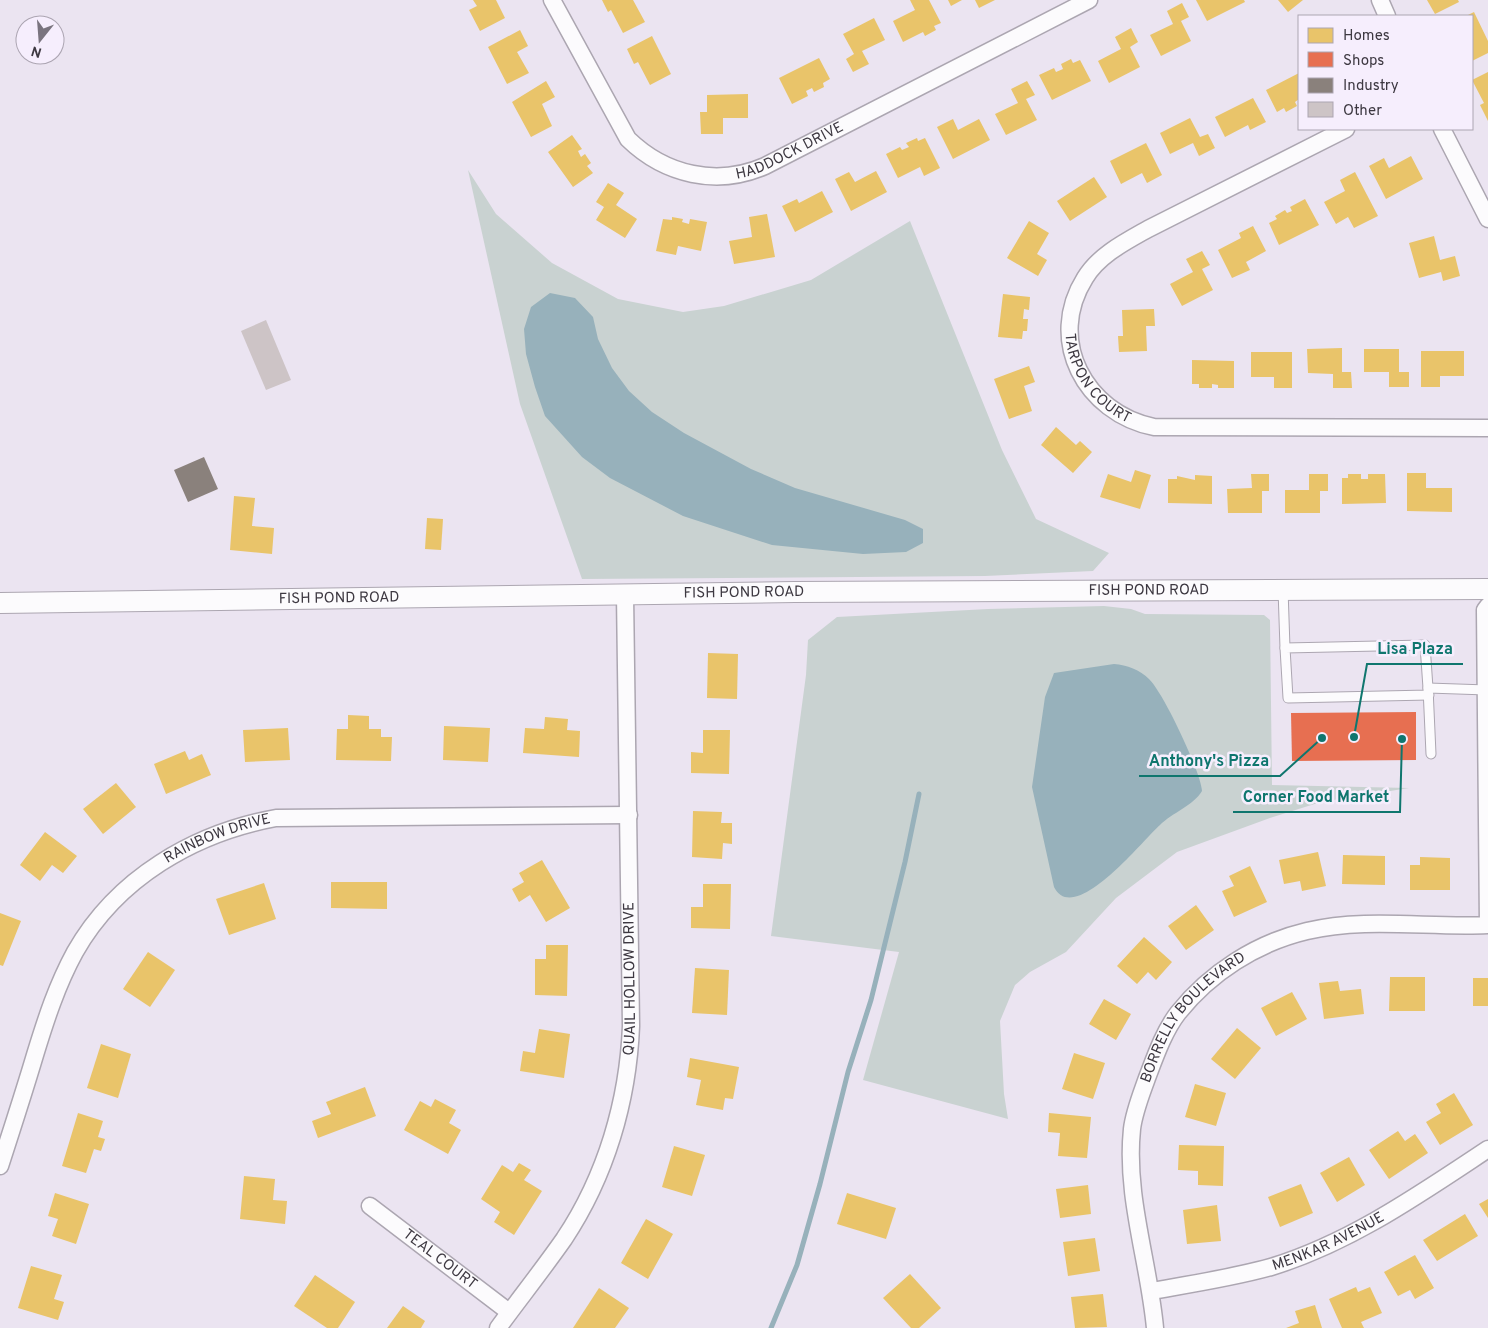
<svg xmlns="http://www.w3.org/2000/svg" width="1488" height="1328" viewBox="0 0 1488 1328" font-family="Overpass,sans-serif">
<rect width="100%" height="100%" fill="#ebe4f1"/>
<g fill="#c9d2d1">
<path d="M468,170l28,44 56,49 66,36 65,13 41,-6 87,-26 99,-59 92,229 34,69 73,34 -16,18 -108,5 -403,3 -62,-175z"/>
<path d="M1104,606l27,3 14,5 119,1 6,5 2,165 137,3 -88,14 -48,15 -96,35 -61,46 -50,54 -36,20 -15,13 -15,36 4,73 4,25 -145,-39 36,-128 -128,-16 35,-261 2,-35 29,-23 151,-8z"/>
</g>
<g fill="#97b1bb">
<path d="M550,293l25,5 18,19 5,22 14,29 17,23 23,21 32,21 67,36 44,19 110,32 18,9v14l-17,9 -43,2 -91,-9 -89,-29 -73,-38 -28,-21 -37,-41 -10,-29 -9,-33 -2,-25 7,-22z"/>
<path d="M1114,664c13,1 26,6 35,15 14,13 52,93 53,112 -8,14 -30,22 -42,34 -18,16 -86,102 -106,62l-22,-100 13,-90 9,-24z"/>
</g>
<g fill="#e9c46a">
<path d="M473,0h23l9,18 -25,13 -11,-21 8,-4z"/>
<path d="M602,0h31l12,22 -22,11 -12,-23 -3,2z"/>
<path d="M910,0h19l12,23 -7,3 2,4 -11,6 -2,-4 -20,10 -10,-21 22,-11z"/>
<path d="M948,0h14l-11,6z"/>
<path d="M975,0h20l-16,8z"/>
<path d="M1196,0h48l1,2 -38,19z"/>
<path d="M1278,0h25l-15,12z"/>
<path d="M1427,0h31l1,2 -24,12z"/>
<path d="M1182,3l7,14 -8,4 10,20 -30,15 -11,-21 23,-11 -6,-13z"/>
<path d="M1474,12l14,29v12l-16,8v-45h-6z"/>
<path d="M874,18l11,22 -23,11 7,13 -16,8 -7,-13 8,-5 -11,-20z"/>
<path d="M1131,28l7,14 -8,5 10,20 -31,16 -11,-22 23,-12 -6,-12z"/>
<path d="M520,30l8,16 -11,6 12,21 -22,11 -19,-37z"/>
<path d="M652,36l19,38 -21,11 -12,-23 -4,2 -7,-15z"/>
<path d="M819,58l11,21 -7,4 1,4 -10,5 -2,-4 -6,3 2,5 -16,8 -13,-26z"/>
<path d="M1071,59l2,4 7,-3 11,21 -39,19 -13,-25 15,-7 2,4 7,-3 -2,-5z"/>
<path d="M1488,72v49l-8,-16 4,-2 -12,-23z"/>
<path d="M1299,73v26l-4,3 2,4 -11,6 -2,-4 -7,4 -11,-22z"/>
<path d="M546,81l9,16 -13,7 10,22 -21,11 -19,-35z"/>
<path d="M1027,81l8,14 -9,4 11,21 -31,15 -11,-21 23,-11 -7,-14z"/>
<path d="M748,94v24h-25v16h-22l-1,-22h7v-17z"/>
<path d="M1253,98l13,24 -16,8 -2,-5 -23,12 -10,-20z"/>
<path d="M1190,118l10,19 8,-3 7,14 -16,8 -6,-13 -23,11 -10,-21z"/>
<path d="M953,119l5,11 21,-11 11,21 -37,19 -16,-32z"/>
<path d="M572,135l10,14 -4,2 3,6 4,-3 6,9 -4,3 6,7 -20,14 -25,-35z"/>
<path d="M917,138l1,3 7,-3 15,30 -16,8 -4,-9 -22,11 -12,-24 14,-7 2,3 7,-3 -3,-4z"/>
<path d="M1146,143l16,32 -15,8 -5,-10 -21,11 -11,-23z"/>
<path d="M1411,156l12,23 -37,20 -17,-33 15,-8 5,10z"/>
<path d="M876,171l11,21 -36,19 -16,-32 14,-7 6,10z"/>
<path d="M1355,172l23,44 -24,12 -6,-11 -12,7 -12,-22 21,-11 -5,-11z"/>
<path d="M1094,177l13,20 -37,24 -13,-20z"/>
<path d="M608,183l16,10 -8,12 21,14 -12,19 -29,-18 8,-13 -8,-5z"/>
<path d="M822,191l11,21 -38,20 -13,-26 15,-7 2,4z"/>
<path d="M1305,199l14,26 -40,20 -10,-22 8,-4 -2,-3 10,-6 2,3 5,-2 -2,-4z"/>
<path d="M767,214l8,43 -41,7 -5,-23 23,-4 -3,-20z"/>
<path d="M672,217l11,2 -1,3 7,2 1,-5 17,3 -6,29 -23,-5 -2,9 -20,-4 7,-32 9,1z"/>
<path d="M1029,221l20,12 -12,21 10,6 -9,16 -31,-18z"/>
<path d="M1253,226l13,25 -20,11 4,8 -18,8 -14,-28 23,-12 -2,-5z"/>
<path d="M1434,236l6,24 15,-4 5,20 -17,5 -2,-9 -22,6 -10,-35z"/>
<path d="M1202,251l8,14 -8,4 11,21 -31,16 -12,-22 23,-12 -7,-13z"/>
<path d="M1003,294l27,3 -1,13 -5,-1 -1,10h5l-1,12h-4l-1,8 -24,-2z"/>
<path d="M1154,309l1,17h-9l1,25 -28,1 -1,-16h5l-1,-26z"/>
<path d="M1342,348v24h9l1,16h-19v-14l-25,-1 -1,-24z"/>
<path d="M1364,349h35v23h10v15h-20v-15h-25z"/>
<path d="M1421,351h43v25h-24v11h-19z"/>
<path d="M1251,352h41v36h-18v-11h-23z"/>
<path d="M1192,360l42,1v27h-16v-3l-6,-1v4h-13v-4h-7z"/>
<path d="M1029,366l6,16 -11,4 8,25 -23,8 -15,-40z"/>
<path d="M1056,427l20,18 4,-4 12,11 -19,21 -32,-28z"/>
<path d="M1135,470l16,5 -11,34 -40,-12 8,-23 23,8z"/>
<path d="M1407,473h19v15h26v24l-45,-1z"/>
<path d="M1251,474h18v17h-7v22h-34l-1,-24 25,-1z"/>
<path d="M1309,474h19v17h-8v22h-35v-23h24z"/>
<path d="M1348,474h13v5h7v-5h17l1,29 -44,1v-26h6z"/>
<path d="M1195,475l17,1v28l-44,-1v-24h9v-3l18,4z"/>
<path d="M234,496l21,2 -3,28 22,2 -2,26 -42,-4z"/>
<path d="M427,518l16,1 -2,31 -16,-1z"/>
<path d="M708,653l30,1 -1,45 -30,-1z"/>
<path d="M348,715l21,1v13h12v8h11l-1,24 -55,-1 1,-31h11z"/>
<path d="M545,717l23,2 -1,11 13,1 -1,26 -56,-4 2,-25 19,1z"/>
<path d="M444,726l46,2 -2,34 -45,-2z"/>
<path d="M288,728l2,32 -45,2 -2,-32z"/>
<path d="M703,730h27l-1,44 -38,-1v-21l12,1z"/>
<path d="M185,751l4,9 13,-6 9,21 -45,19 -12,-30z"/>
<path d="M116,783l20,24 -33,27 -20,-25z"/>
<path d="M693,811l29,1 -1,11h11v21l-9,-1 -1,16 -30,-2z"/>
<path d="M45,832l32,24 -14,17 -11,-8 -12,16 -20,-16z"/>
<path d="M1318,852l8,34 -24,5 -2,-10 -16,3 -5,-24z"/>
<path d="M1343,855l42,1v29l-43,-1z"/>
<path d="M1420,857l30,1v32h-40v-25h10z"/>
<path d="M542,860l28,48 -24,14 -16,-27 -11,7 -7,-13 12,-7 -5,-9z"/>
<path d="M1250,866l17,36 -33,15 -12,-26 12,-5 -5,-10z"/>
<path d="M331,882h56v27l-56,-1z"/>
<path d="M264,883l12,36 -47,16 -13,-36z"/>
<path d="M703,884h28l-1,45 -39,-1v-21h12z"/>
<path d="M1196,905l18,25 -28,20 -18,-24z"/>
<path d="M0,913l21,8 -18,45 -3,-1z"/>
<path d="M1144,937l28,25 -16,18 -8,-8 -11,12 -20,-18z"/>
<path d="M546,945h22l-1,51 -32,-1v-36h11z"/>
<path d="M148,952l27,18 -25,37 -27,-18z"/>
<path d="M695,968l34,2 -2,45 -35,-2z"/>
<path d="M1390,977h35v34h-36z"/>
<rect x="1473" y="978" width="15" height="28"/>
<path d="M1338,981l2,10 21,-2 3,25 -40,5 -5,-36z"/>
<path d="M1292,992l15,27 -31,17 -15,-28z"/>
<path d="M1104,999l27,15 -15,26 -27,-16z"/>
<path d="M1237,1028l24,20 -26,31 -24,-20z"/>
<path d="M539,1029l31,5 -6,44 -44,-7 3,-20 12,2z"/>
<path d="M101,1044l30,10 -13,44 -31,-10z"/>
<path d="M1074,1053l31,10 -12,36 -31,-10z"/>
<path d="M690,1058l49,9 -6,32 -8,-1 -2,12 -27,-5 5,-25 -14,-3z"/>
<path d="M1195,1084l31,9 -10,33 -31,-9z"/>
<path d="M365,1087l11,29 -58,22 -6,-17 19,-7 -5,-12z"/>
<path d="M1454,1093l19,32 -33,20 -14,-23 15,-9 -5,-9z"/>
<path d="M435,1099l21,11 -7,13 12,7 -13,24 -44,-24 16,-29 11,6z"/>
<path d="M78,1113l25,8 -5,16 7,2 -4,12 -7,-2 -8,24 -24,-7z"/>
<path d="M1049,1113l42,4 -4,41 -29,-2 2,-23 -12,-1z"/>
<path d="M1398,1131l7,10 10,-7 13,19 -39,26 -20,-29z"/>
<path d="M1179,1145l45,1 -1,40 -25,-1v-14l-20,-1z"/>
<path d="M674,1146l31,9 -13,41 -30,-9z"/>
<path d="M1349,1157l16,28 -28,17 -17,-29z"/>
<path d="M519,1163l12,7 -7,10 18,11 -28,44 -20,-13 6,-10 -19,-13 21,-34 11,7z"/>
<path d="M244,1176l31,3 -2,21 14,1 -2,23 -45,-5z"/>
<path d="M1301,1184l12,29 -33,14 -12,-30z"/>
<path d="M1088,1185l3,29 -31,4 -4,-29z"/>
<path d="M55,1193l34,11 -13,40 -24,-8 6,-17 -10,-3z"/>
<path d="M847,1193l49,15 -10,31 -49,-15z"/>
<path d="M1488,1199v19l-9,-14z"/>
<path d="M1217,1205l4,36 -34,3 -4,-34z"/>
<path d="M1465,1214l13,22 -41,25 -14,-21z"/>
<path d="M646,1219l27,15 -25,45 -27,-16z"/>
<path d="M1095,1238l5,33 -32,5 -5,-34z"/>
<path d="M1415,1255l19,33 -19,11 -5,-9 -12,6 -14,-24z"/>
<path d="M31,1266l31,9 -8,24 10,3 -6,18 -40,-12z"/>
<path d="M910,1274l31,34 -22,20h-8l-28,-30z"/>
<path d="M315,1275l40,27 -17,26h-11l-33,-22z"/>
<path d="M1356,1287l2,5 12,-5 12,26 -21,9 3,6h-22l-13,-29z"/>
<path d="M599,1288l30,20 -14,20h-42z"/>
<path d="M1103,1294l4,33 -32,1 -4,-31z"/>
<path d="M1315,1305l7,23h-36l13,-5 -4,-12z"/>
<path d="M403,1306l22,15 -4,7h-34z"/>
</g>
<path fill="#e76f51" d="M1416,712v48l-124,1 -1,-48z"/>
<path fill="#8a817c" d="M204,457l14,32 -30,13 -14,-32z"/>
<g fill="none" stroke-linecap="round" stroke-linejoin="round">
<path stroke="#97b1bb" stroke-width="5" d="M771,1328l26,-63 23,-81 28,-112 23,-72 34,-138 14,-68"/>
</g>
<path fill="#cdc4c6" d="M266,320l25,60 -25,10 -25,-59z"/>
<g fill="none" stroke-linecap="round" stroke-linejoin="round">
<defs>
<g id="service">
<path d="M1283,589l2,59"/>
<path d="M1428,688l-3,-43 -140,3 3,50 141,-3"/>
<path d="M1431,754l-3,-66 59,2"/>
</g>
<g id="minor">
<path id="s1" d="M552,0l76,139c37,36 89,48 137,27l324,-166"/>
<path d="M1380,0l7,16"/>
<path id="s2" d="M1346,129l-198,100c-23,13 -49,26 -63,49 -39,62 0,135 69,149l334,1"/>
<path d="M1442,129l46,90"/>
<path id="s3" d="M0,1166c12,-37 24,-74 35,-111 11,-36 22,-70 40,-103 42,-74 119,-119 201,-134l353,-3"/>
<path id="s4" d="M370,1206l139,106"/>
<path id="s5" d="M1151,1291c40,-7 81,-13 120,-24 79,-24 149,-73 217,-118"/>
<path id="s6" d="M498,1328c22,-30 45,-59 66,-89 42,-63 64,-138 67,-213l-6,-431"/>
<path id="s7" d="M1155,1328c-6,-66 -30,-132 -23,-199 2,-17 9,-34 15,-51 8,-21 17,-47 31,-65 32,-40 78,-70 129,-82 59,-14 121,-3 181,-6l-3,-315 3,-4"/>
</g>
<g id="tertiary">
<path id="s8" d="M0,603l795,-11 693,-3"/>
</g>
</defs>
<use href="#service" stroke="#aca6b1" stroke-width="11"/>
<use href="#minor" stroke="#aca6b1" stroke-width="19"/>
<use href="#tertiary" stroke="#aca6b1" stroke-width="22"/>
<use href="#service" stroke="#fcfbfd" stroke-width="9"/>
<use href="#minor" stroke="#fcfbfd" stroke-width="16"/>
<use href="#tertiary" stroke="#fcfbfd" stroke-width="20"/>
</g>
<g text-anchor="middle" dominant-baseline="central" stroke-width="5" stroke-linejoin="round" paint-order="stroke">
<g font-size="15" fill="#3d3841" stroke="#f6eefd">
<text stroke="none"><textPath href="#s1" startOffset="335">HADDOCK DRIVE</textPath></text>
<text stroke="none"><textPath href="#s2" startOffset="416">TARPON COURT</textPath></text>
<text stroke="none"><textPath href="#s8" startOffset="1149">FISH POND ROAD</textPath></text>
<text stroke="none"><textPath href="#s8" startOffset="744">FISH POND ROAD</textPath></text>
<text stroke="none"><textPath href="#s8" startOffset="339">FISH POND ROAD</textPath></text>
<text stroke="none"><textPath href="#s3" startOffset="414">RAINBOW DRIVE</textPath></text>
<text stroke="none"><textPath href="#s6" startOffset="384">QUAIL HOLLOW DRIVE</textPath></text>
<text stroke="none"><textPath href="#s7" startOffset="332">BORRELLY BOULEVARD</textPath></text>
<text stroke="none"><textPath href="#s5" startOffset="185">MENKAR AVENUE</textPath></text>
<text stroke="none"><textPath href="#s4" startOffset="88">TEAL COURT</textPath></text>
</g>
</g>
<path fill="none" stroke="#0f766e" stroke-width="2" d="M1354 737L1367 664H1463M1322 738L1280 776H1139M1402 739L1400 812H1233"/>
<g fill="#0f766e" stroke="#f6eefd" stroke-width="2">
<circle cx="1354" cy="737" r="5"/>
<circle cx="1322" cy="738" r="5"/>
<circle cx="1402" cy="739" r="5"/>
</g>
<g font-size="16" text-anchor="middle" font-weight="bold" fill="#0f766e" stroke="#f6eefd" stroke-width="5" stroke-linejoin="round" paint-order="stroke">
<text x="1415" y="654">Lisa Plaza</text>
<text x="1209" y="766">Anthony's Pizza</text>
<text x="1316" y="802">Corner Food Market</text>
</g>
<rect x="1298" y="15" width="175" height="115" fill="#f6eefd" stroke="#aca5b2"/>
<rect x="1308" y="28" width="25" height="15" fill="#e9c46a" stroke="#aca5b2"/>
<text x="1343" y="40" font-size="15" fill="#3d3841">Homes</text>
<rect x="1308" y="52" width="25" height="15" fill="#e76f51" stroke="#aca5b2"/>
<text x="1343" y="65" font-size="15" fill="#3d3841">Shops</text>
<rect x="1308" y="78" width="25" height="15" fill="#8a817c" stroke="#aca5b2"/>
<text x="1343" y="90" font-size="15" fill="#3d3841">Industry</text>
<rect x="1308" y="102" width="25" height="15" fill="#cdc4c6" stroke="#aca5b2"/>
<text x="1343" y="115" font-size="15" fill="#3d3841">Other</text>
<g transform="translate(40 40) rotate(197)"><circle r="24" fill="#f6eefd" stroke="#aca5b2"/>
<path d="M0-4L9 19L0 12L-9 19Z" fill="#7a747f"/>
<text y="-8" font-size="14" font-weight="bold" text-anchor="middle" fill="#3d3841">N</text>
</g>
</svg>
